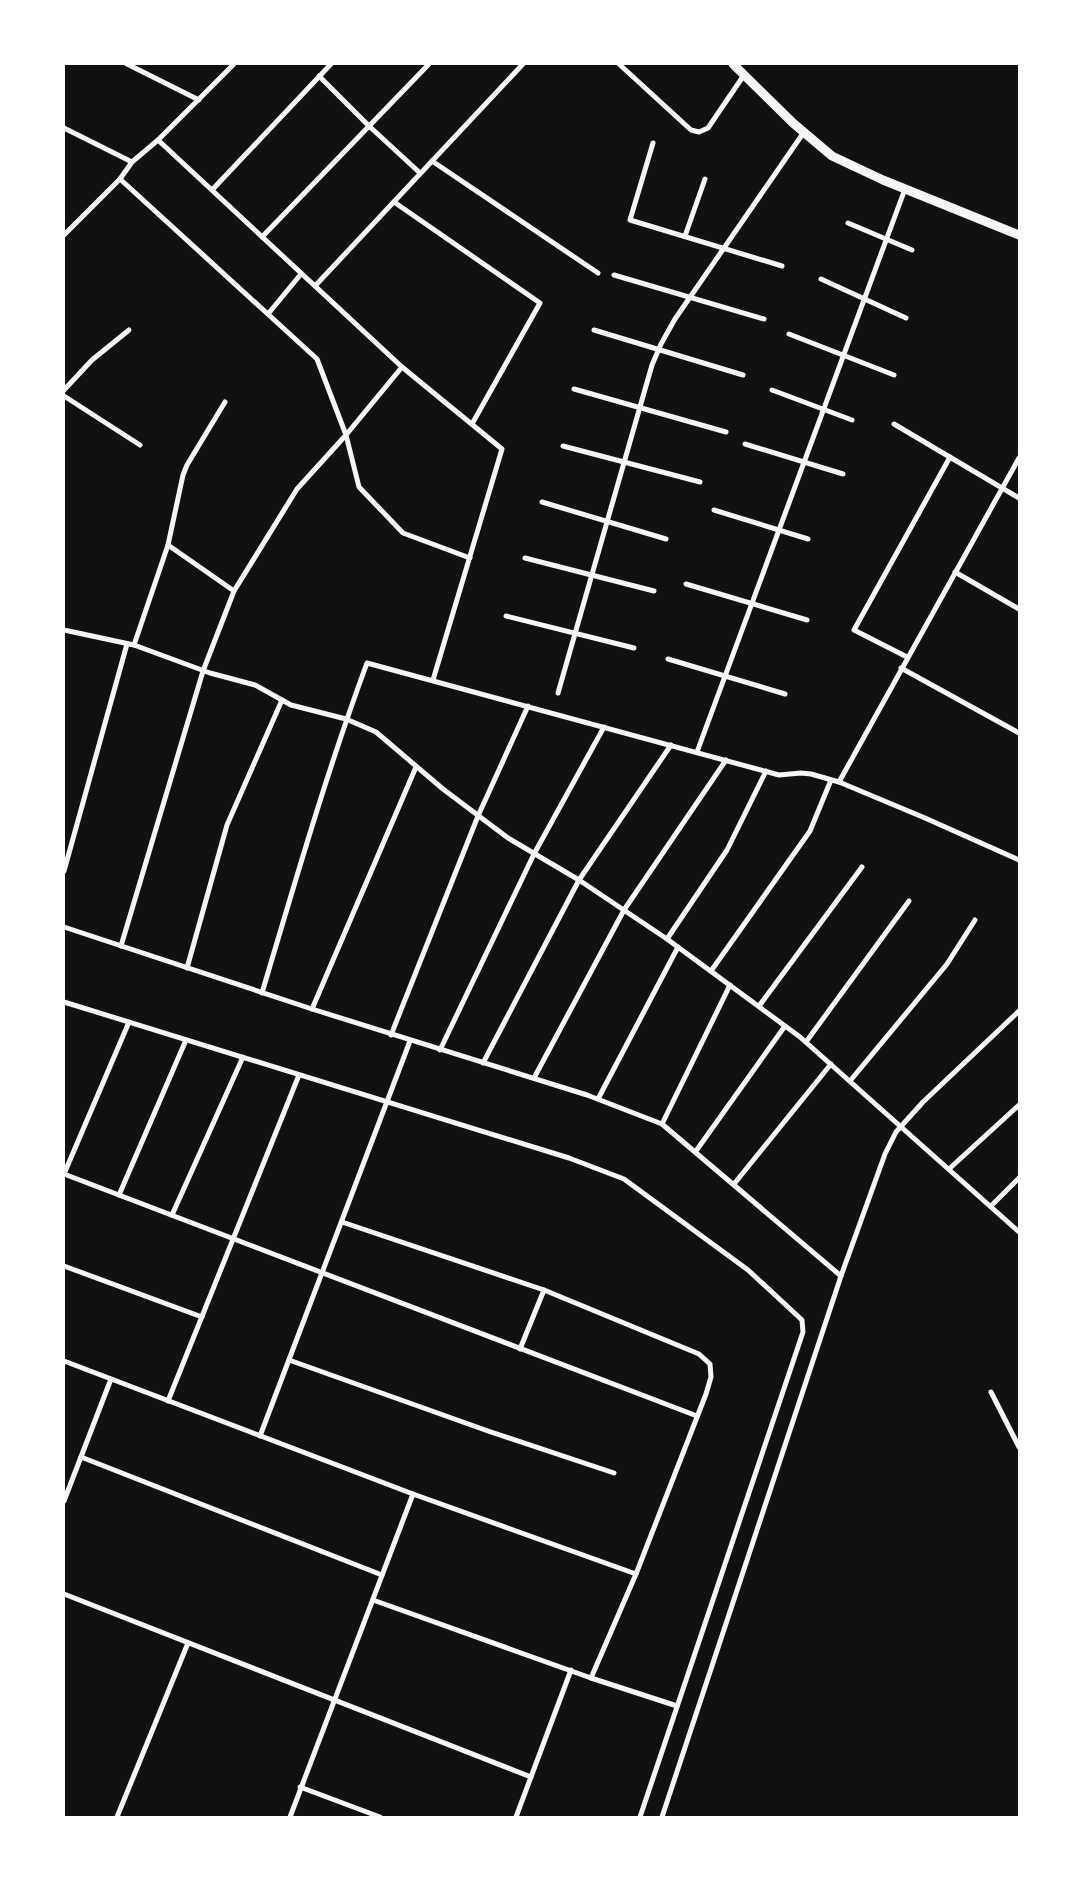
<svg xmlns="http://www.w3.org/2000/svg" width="1083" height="1881" viewBox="0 0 1083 1881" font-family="Arial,sans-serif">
<rect width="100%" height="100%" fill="#111"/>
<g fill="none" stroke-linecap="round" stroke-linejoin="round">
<g stroke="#f5f5f5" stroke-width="5">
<path d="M127,64l72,36"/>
<path d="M619,64l72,66 8,2 9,-4 36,-53"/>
<path d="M319,76l50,50 51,47"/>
<path d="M64,128l68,34"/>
<path d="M158,140l244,227 100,82 -69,231"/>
<path d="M653,143l-23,77 152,46"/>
<path d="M432,161l166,112"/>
<path d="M120,179l197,180 29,76 13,52 44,46 67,25"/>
<path d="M212,190l119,-126"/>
<path d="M394,202l146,101 -68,121"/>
<path d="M848,223l64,27"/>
<path d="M64,235l56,-56 12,-17 26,-22 76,-76"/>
<path d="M685,236l20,-57"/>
<path d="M262,237l167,-173"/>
<path d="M614,275l150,44"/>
<path d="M821,279l85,39"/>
<path d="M315,286l208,-222"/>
<path d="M268,314l33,-40"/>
<path d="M594,330l149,45"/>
<path d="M789,334l105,41"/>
<path d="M574,389l152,43"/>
<path d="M64,390l28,-30 37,-30"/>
<path d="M772,390l80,30"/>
<path d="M64,396l76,49"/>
<path d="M894,424l125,74"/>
<path d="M745,444l98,30"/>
<path d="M563,446l137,36"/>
<path d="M542,502l124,37"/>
<path d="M714,510l94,29"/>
<path d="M168,545l66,46"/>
<path d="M525,558l129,33"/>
<path d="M955,572l64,37"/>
<path d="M686,584l121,36"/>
<path d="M506,616l128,32"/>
<path d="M64,630l70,15 76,28 45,12 36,20 55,14 30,13 67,57 65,49 71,42 88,59 133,98 219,195"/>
<path d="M134,645l34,-100 15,-70 4,-10 38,-63"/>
<path d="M907,657l-53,-27 96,-173"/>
<path d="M668,659l117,35"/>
<path d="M901,668l118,65"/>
<path d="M558,693l94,-328 9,-21 14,-25 129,-187"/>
<path d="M697,752l208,-563"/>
<path d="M839,782l180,-324"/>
<path d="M64,871l63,-227"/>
<path d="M64,927l248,82 275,86 75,29 179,152"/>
<path d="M667,939l60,-89 39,-79"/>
<path d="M121,946l82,-275 31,-80 63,-102 49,-54 56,-68"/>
<path d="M187,968l40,-143 55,-125"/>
<path d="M711,971l99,-140 21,-51"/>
<path d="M262,993c33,-111 65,-222 105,-330l412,112 22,-2 10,1 28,8 86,36 94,42"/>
<path d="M64,1002l505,156 55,21 124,91 54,50 1,12 -163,485"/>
<path d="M759,1006l103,-139"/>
<path d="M312,1009l104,-242"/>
<path d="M391,1035l87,-219 50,-110"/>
<path d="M806,1042l103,-141"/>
<path d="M440,1050l94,-196 70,-127"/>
<path d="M483,1063l96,-183 92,-135"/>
<path d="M534,1078l90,-168 102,-150"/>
<path d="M850,1081l97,-117 28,-44"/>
<path d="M598,1099l80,-152"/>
<path d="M662,1124l68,-139"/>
<path d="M696,1151l89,-125"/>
<path d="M949,1169l70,-64"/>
<path d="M64,1174l633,242"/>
<path d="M64,1174l65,-152"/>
<path d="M734,1184l97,-120"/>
<path d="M119,1195l67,-155"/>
<path d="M991,1206l28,-28"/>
<path d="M172,1215l71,-158"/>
<path d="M342,1222l202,68 155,64 11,10 1,13 -5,17 -70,180 -45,104 -218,-78"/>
<path d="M64,1266l138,51"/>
<path d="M520,1349l24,-59"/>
<path d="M289,1360l199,71 126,42"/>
<path d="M64,1361l349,133 223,80"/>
<path d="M991,1392l28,55"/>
<path d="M168,1401l131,-326"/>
<path d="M260,1436l150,-395"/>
<path d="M81,1457l301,118"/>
<path d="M64,1501l47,-122"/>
<path d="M64,1594l467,183"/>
<path d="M591,1678l86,28"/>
<path d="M300,1787l80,30"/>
<path d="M117,1817l71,-174"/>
<path d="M290,1817l123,-323"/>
<path d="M516,1817l55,-147"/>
<path d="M662,1817l179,-541 44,-122 11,-22 27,-30 96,-91"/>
</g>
<path stroke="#f5f5f5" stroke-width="9" d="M733,64l60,59 39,33 51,24 136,55"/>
</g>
<rect width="1083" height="1881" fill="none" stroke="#ffffff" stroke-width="130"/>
</svg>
